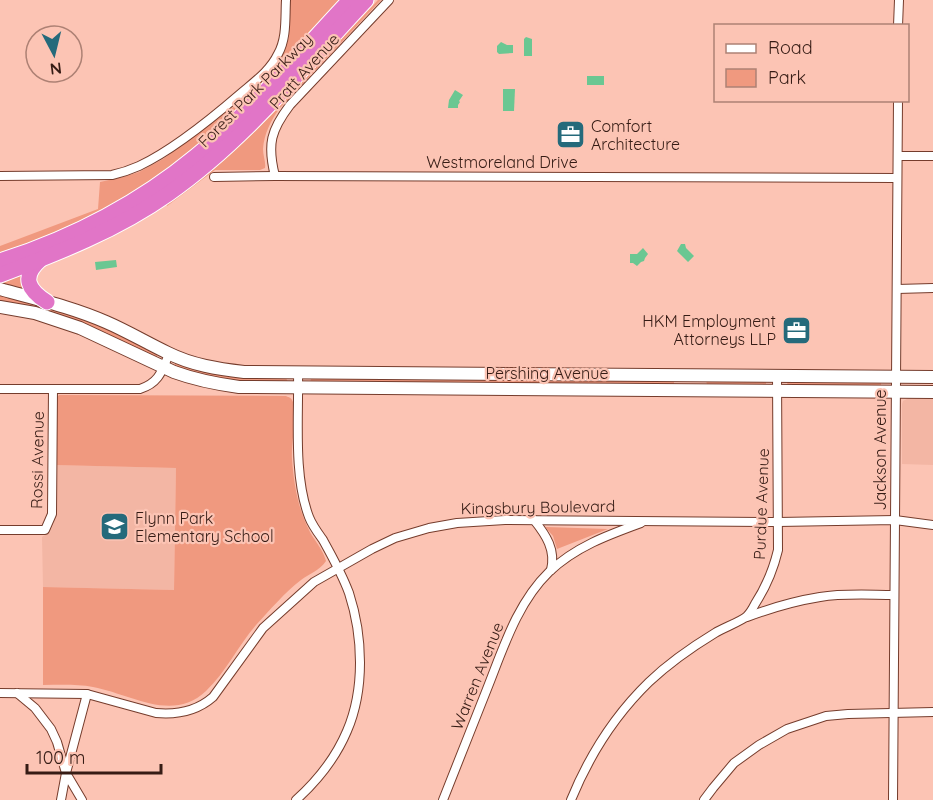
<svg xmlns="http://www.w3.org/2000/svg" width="933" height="800" viewBox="0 0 933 800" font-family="Quicksand,sans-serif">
<rect width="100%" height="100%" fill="#fcc4b4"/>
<g fill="#f3b6a4">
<path d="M909,398l24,1v66l-31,-1v-60l1,-3z"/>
<path d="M55,465l121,3 -2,122 -131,-3 -1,-50 8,-5 4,-9z"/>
</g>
<g fill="#f0997f">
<path d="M290,0h51l-101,108 -63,58 -64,44 -113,45v-9l98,-37 2,-27 23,-5 16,-5 24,-13 73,-54 39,-37 9,-15 5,-16z"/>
<path d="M378,0h3l-101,108c-9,12 -16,26 -17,41 0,7 3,13 2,19l-5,2h-45l-48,36 -1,-4 109,-92z"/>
<path d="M23,274l1,15 -23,-6v-1z"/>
<path d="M0,295l50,13 46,15 57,29 4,3v4l-157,-56z"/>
<path d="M179,363l107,15 2,4h-59l-55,-15 1,-3z"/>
<path d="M313,378l361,1v7l-364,-3 1,-4z"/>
<path d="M881,379v6h-93l-1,-2v-2z"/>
<path d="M766,380v5h-56l-3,-1 -1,-3z"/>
<path d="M59,395l227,1c4,2 5,1 7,6 4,14 -2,41 -1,57 2,26 6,50 18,73 5,9 13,18 16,29 -6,9 -17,13 -25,19 -16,12 -31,30 -45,45 -18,21 -30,47 -50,66 -34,32 -75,3 -113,-4 -16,-3 -33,-2 -50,-2v-98l131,3 2,-122 -121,-3 1,-67z"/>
<path d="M546,528v-1l62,2 -51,20 -4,-13z"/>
</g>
<g fill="#6ac792">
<path d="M526,37l6,2v17h-8v-17z"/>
<path d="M501,42l6,3h6v8l-14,1 -2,-2v-6z"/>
<rect x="587" y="76" width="17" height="9"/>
<path d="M503,89h12l-1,22h-11z"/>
<path d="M455,90l8,5 -4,6 1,1 -2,3v3h-10l1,-8z"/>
<path d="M681,244h4l1,4 8,8 -6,6 -11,-11z"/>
<path d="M643,248l5,6 -3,4 -1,3 -3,1 -4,4 -4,-3h-3v-9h7z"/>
<path d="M116,260l1,7 -21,3 -1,-8z"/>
</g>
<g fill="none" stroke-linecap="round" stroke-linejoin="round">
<defs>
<g id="street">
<path d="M898,26l1,-26"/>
<path d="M898,156h35"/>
<path d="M0,176l112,-1c9,-2 18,-5 27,-9 34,-16 72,-47 101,-72 14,-12 30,-23 38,-40 9,-16 7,-36 8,-54"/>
<path d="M275,176c-8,-32 -4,-46 15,-71l99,-105"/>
<path d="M214,177l61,-1 622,2"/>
<path d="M897,289l36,-1"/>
<path d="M0,389h140c19,-6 22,-18 29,-35"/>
<path d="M534,520c12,15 22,30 17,50"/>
<path d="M0,530h45l7,-16 1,-125"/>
<path d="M747,617c24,-9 48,-16 73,-20 24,-4 50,-2 74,-2"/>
<path d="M0,693l87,1 69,19c22,2 41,-2 57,-16l50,-69 51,-46 58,-33 23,-11 34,-10 28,-5 48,-3 273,2 117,-2 38,5"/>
<path d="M17,693l18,15 16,21 6,13 9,31 16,27"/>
<path d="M61,800l5,-27 21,-79"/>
<path d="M296,800c20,-18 40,-43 51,-69 18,-42 16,-95 2,-138 -7,-19 -16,-35 -26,-53 -5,-7 -11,-15 -14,-23 -16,-42 -10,-100 -11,-145"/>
<path d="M443,800c15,-37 29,-74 44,-111 16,-40 30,-86 62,-117 26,-25 59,-37 92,-49"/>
<path d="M571,800c18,-44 44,-85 78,-118 20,-19 43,-35 66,-49 8,-5 27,-12 32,-17 3,-3 6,-8 8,-12 11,-17 18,-33 23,-54l-1,-174"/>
<path d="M704,800l9,-12 21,-25 25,-18 28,-16 39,-13 22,-2 85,-2"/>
<path d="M893,800l5,-700"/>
</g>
<g id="secondary">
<path d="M0,289c36,10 72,18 106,33 21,9 41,21 62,31 24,12 50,16 76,19l689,5"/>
<path d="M0,307l35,6 45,15 94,44c22,8 43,12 65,15l694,5"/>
</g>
<g id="highway">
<path d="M40,260c-19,17 -12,30 7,42"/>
<path d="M0,261c72,-23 138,-57 196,-105 56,-45 105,-104 154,-156"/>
<path d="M0,275c58,-22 117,-45 168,-81 76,-53 135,-127 198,-194"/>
</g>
</defs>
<use href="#street" stroke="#753c2c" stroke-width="10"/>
<use href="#secondary" stroke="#753c2c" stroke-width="14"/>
<use href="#highway" stroke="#fff" stroke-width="17"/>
<use href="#street" stroke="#fff" stroke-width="8"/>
<use href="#secondary" stroke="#fff" stroke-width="12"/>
<use href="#highway" stroke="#e175c7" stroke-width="15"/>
</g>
<defs>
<symbol id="office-square" viewBox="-11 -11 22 22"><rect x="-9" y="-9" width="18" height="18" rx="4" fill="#256a7b" stroke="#fcc4b4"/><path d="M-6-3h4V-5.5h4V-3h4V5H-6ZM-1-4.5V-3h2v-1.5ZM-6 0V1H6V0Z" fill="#fff"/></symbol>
<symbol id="school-square" viewBox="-11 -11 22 22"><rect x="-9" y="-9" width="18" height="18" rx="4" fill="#256a7b" stroke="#fcc4b4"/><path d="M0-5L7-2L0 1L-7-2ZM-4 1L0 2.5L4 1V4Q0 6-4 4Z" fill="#fff"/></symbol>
</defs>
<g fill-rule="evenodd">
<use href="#office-square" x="554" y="118" width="33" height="33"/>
<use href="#office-square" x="780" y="314" width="33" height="33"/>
<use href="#school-square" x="98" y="510" width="33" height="33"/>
</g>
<g text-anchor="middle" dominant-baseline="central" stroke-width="4.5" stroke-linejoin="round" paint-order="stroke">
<g font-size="16" fill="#361c15" stroke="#fcc4b4">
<text transform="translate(304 71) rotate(-48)">Pratt Avenue</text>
<text transform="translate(255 90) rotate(-45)">Forest Park Parkway</text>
<text x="502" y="162">Westmoreland Drive</text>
<text x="547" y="373">Pershing Avenue</text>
<text transform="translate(880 450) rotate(-90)">Jackson Avenue</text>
<text transform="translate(37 460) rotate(-89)">Rossi Avenue</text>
<text transform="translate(761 504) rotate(-88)">Purdue Avenue</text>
<text transform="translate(538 507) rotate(-1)">Kingsbury Boulevard</text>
<text transform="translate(477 676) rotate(-68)">Warren Avenue</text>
</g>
<g font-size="16" fill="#361c15" stroke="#fcc4b4" text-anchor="start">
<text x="591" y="126">Comfort<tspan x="591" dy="18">Architecture</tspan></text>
<text x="776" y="321" text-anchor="end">HKM Employment<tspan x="776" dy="18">Attorneys LLP</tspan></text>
<text x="135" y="518">Flynn Park<tspan x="135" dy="18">Elementary School</tspan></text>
</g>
</g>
<rect x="714" y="24" width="195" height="78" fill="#fcc4b4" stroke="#ad8174" stroke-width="1.5"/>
<rect x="726" y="44" width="30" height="9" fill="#ffffff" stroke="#ad8174" stroke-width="1.5"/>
<text x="768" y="54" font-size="18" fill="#361c15">Road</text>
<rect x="726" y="69" width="30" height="18" fill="#f0997f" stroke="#ad8174" stroke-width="1.5"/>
<text x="768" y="84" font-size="18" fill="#361c15">Park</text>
<g transform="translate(54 54) rotate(173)"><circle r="28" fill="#fcc4b4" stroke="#ad8174" stroke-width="1.5"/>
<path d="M0-4.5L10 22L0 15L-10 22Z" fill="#256a7b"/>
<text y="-9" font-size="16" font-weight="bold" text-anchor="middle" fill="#361c15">N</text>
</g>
<path d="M27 764v9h134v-9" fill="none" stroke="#361c15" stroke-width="3"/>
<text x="36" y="764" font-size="18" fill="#361c15" stroke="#fcc4b4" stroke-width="4.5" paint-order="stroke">100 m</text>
</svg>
